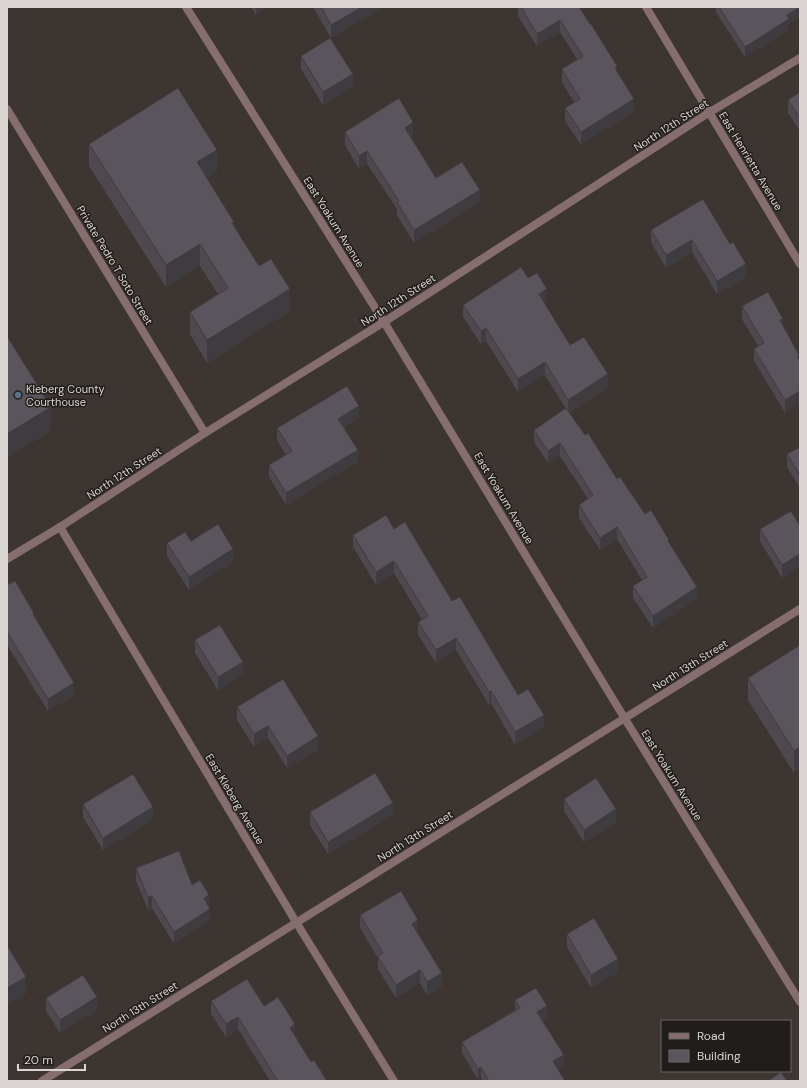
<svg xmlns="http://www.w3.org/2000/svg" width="807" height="1088" viewBox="0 0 807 1088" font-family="'DM Sans',sans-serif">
<rect width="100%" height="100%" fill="#3d3531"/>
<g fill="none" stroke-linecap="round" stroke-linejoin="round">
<g stroke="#856e6d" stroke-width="8">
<path d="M186,7l198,315 241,397 175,283"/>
<path d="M646,7l154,257"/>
<path d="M7,109l198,324"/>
<path d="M60,527l236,395 98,159"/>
<path d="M7,559l53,-32 145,-94 179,-111 326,-210 90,-54"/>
<path d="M42,1081c252,-158 506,-313 758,-472"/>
</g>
</g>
<g fill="#4d494f">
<path d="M251,7h18l-13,8z"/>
<path d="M313,7h70l-52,31z"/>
<path d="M518,7h61l38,65 17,39 -53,34 -16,-24v-13l9,-6 -12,-20v-13l15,-10 -17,-27 -23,14 -19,-30z"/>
<path d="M716,7h84l-11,17v5l-44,28 -29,-45z"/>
<path d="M301,56l52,31 -30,18 -22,-36z"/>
<path d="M800,92v39l-12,-18v-13z"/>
<path d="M345,132l68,3 -3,2 26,41 44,24 -66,41 -17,-28v-6l-30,-45 -8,5 -14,-24z"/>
<path d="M89,144l128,28 -10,6 27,49 25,39 31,45 -83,52 -17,-29v-22l28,-18 -18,-28 -34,21 -77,-121z"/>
<path d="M703,199l43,78 -29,17 -25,-42 -26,16 -15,-26v-12z"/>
<path d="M528,278l19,23 -3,2 26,42 38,42 -39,25 16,23 32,44 52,64 28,56 -44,29 -20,-30v-12l9,-6 -25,-41 -17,11 -21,-32v-13l9,-6 -28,-43 -12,7 -14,-21v-12l32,-21 -21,-34 -27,17 -32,-51 -5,3 -18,-27v-12z"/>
<path d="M742,306l41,20 16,29 -14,58 -31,-52v-12l4,-3 -16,-27z"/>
<path d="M359,417l-15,10 14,34 -72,44 -17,-28v-12l17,-10 -9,-15v-12z"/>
<path d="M800,447v41l-13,-21v-13z"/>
<path d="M800,526l-18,52 -22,-37v-12z"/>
<path d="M394,529l58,72 66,94 26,32 -29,18 -24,-42 -2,2 -33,-55 -20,13 -18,-28v-13l4,-2 -28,-47 -18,12 -23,-38v-12z"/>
<path d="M191,541l42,21 -44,28 -22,-34v-13z"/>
<path d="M7,585l27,32 40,78 -26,16 -41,-66z"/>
<path d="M195,640l48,34 -25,16 -23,-37z"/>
<path d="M800,645l-6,128 -46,-73v-22z"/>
<path d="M237,707l81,42 -31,19 -19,-30 -14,9 -17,-27z"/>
<path d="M564,799l52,23 -32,20 -20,-31z"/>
<path d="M83,804l70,15 -50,31 -20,-33z"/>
<path d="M310,812l83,3 -65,39 -18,-29z"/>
<path d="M136,868l56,17 17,21 1,15 -36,23 -22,-36 -4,2 -12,-29z"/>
<path d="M360,915l58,18 24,53 -15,9 -7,-12 -24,15 -18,-29v-11l-18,-30z"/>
<path d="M567,934l51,38 -27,16 -24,-41z"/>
<path d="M46,998l51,12 -37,23 -14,-22z"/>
<path d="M515,1000l32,17 -5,3 22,46 -6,4 7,11h-82l-2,-3 -3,2 -16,-27v-11l53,-32z"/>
<path d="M211,1001l53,5 31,31 16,25 16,19h-57l-32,-52 -12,8 -15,-23z"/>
</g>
<g fill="#3f3c40">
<path d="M256,7h13l-13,8z"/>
<path d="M362,7h21l-52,31v-13z"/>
<path d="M800,7v10l-11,7v5l-44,28v-10l42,-32z"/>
<path d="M560,20v12l-23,14v-12z"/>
<path d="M353,74v13l-30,18v-13z"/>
<path d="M634,99v12l-53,34v-13z"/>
<path d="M413,122v13l-8,5v-12z"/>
<path d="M217,150v22l-20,13v-23z"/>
<path d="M367,151v13l-8,5v-13z"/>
<path d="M480,190v12l-66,41v-13z"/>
<path d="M234,222v22l-2,-21z"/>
<path d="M692,240v12l-26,16v-13z"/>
<path d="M200,244v22l-34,21v-22z"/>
<path d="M746,264v13l-29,17v-13z"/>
<path d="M290,289v22l-83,52v-23z"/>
<path d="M547,289v12l-8,6v-13z"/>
<path d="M783,319v12l-3,-11z"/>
<path d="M486,328v13l-5,3v-13z"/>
<path d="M545,362v13l-27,17v-13z"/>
<path d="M608,374v13l-40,25v-12z"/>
<path d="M800,391v13l-15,9v-13z"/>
<path d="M359,406v11l-21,13v-11z"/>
<path d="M51,407v24l-44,27v-24z"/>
<path d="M560,443v13l-12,7v-12z"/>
<path d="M358,450v11l-72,44v-12z"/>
<path d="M617,527v12l-17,11v-12z"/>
<path d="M233,549v13l-44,28v-13z"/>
<path d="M800,554v13l-18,11v-13z"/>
<path d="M394,561v12l-18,12v-13z"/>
<path d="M697,587v12l-44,29v-12z"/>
<path d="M456,638v12l-20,13v-13z"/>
<path d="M243,662v12l-25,16v-13z"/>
<path d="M74,683v12l-26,16v-12z"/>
<path d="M491,691v12l-2,2v-13z"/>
<path d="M544,715v12l-29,18v-13z"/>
<path d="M268,726v12l-14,9v-13z"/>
<path d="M318,736v13l-31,19v-12z"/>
<path d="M800,747v22l-6,4v-22z"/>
<path d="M393,803v12l-65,39v-12z"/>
<path d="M153,807v12l-50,31v-12z"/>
<path d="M616,809v13l-32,20v-12z"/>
<path d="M209,895v12l-5,-9z"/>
<path d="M152,896v12l-4,2v-13z"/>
<path d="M210,909v12l-36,23v-12z"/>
<path d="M418,920v13l-6,4v-13z"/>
<path d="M618,959v13l-27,16v-13z"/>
<path d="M420,970v13l-24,15v-13z"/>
<path d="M442,973v13l-15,9v-13z"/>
<path d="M26,977v17l-19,11v-17z"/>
<path d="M97,997v13l-37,23v-13z"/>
<path d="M547,1006v11l-10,6v-11z"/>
<path d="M238,1017v12l-12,8v-13z"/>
<path d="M295,1024v13l-5,-9z"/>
<path d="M564,1055v11l-11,7v-12z"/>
<path d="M481,1067v11l-3,2v-11z"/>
</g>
<g fill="#5a555c" stroke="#3f3c40">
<path d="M321,7h41l-31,18z"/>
<path d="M521,7h58l11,17h1l26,42 -2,2 19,31 -53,33 -16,-24 15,-9 -18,-30 21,-13 -23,-36 -23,14z"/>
<path d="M719,7h81l-13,8 2,4 -44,28z"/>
<path d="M330,38l23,36 -30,18 -22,-36z"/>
<path d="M178,88l39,62 -20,12 37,60 -2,1 27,43 12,-7 19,30 -83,51 -17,-28 38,-24 -28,-44 -34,21 -77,-121z"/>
<path d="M800,92v26l-12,-18z"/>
<path d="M399,98l14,24 -8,6 31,50 26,-16 18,28 -66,40 -17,-28 2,-1 -32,-50 -8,5 -14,-24z"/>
<path d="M703,199l27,45 3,-2 13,22 -29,17 -25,-41 -26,15 -15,-25z"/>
<path d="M521,267l7,11 9,-5 10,16 -8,5 31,51 14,-8 24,37 -40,26 -23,-38 -27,17 -32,-51 -5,3 -18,-26z"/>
<path d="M768,292l15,27 -3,1 19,35 -2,1 3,5v30l-15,9 -31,-51 10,-6 -22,-37z"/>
<path d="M7,336l44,71 -44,27z"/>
<path d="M347,386l12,20 -21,13 20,31 -72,43 -17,-28 23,-14 -15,-23z"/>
<path d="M566,408l19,27 3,-2 29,46 3,-2 25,37 6,-4 18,30 -1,1 29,46 -44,29 -20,-30 14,-9 -30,-50 -17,11 -21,-33 14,-10 -33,-52 -12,8 -14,-21z"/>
<path d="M800,447v28l-13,-21z"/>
<path d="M791,511l9,15v28l-18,11 -22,-36z"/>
<path d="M386,515l8,14 11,-7 47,79 8,-4 58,98 10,-6 16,26 -29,17 -24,-41 -2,1 -33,-54 -20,12 -18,-28 10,-6 -34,-55 -18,11 -23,-37z"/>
<path d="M218,524l15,25 -44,28 -22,-34 18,-11 6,9z"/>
<path d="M15,581l19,32 -1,1 41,69 -26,16 -41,-67v-47z"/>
<path d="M220,625l23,37 -25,15 -23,-37z"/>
<path d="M800,645v102l-6,4 -46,-73z"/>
<path d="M283,679l35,57 -31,20 -19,-30 -14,8 -17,-27z"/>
<path d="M375,773l18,30 -65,39 -18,-30z"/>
<path d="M133,774l20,33 -50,31 -20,-34z"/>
<path d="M596,778l20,31 -32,21 -20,-31z"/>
<path d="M179,851l13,34 8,-5 9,15 -5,3 6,11 -36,23 -22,-36 -4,1 -12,-29z"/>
<path d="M401,891l17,29 -6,4 30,49 -15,9 -7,-12 -24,15 -18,-28 5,-4 -23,-38z"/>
<path d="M594,918l24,41 -27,16 -24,-41z"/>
<path d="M7,945l19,32 -19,11z"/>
<path d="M83,975l14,22 -37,23 -14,-22z"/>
<path d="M247,979l17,27 14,-9 17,27 -5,4 21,34 3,-2 13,21h-49l-40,-64 -12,7 -15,-23z"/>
<path d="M536,988l11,18 -10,6 27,43 -11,6 12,20h-76l-8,-14 -3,2 -16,-27 58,-34 -5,-8z"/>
<path d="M781,1072l6,9h-19z"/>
</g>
<circle fill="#5c6f8a" stroke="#211d1b" stroke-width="1.5" cx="18" cy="395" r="4"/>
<g text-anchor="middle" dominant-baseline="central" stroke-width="3" stroke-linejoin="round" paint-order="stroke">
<g font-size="11" fill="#dad5d2" stroke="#211d1b">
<text transform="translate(671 125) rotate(-33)">North 12th Street</text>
<text transform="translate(751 161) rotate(59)">East Henrietta Avenue</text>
<text transform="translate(334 222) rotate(58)">East Yoakum Avenue</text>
<text transform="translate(115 265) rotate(59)">Private Pedro T Soto Street</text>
<text transform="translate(398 300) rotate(-33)">North 12th Street</text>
<text transform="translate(124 473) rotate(-33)">North 12th Street</text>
<text transform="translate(504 498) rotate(59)">East Yoakum Avenue</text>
<text transform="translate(690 665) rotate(-32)">North 13th Street</text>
<text transform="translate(672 775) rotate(58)">East Yoakum Avenue</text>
<text transform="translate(235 799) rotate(59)">East Kleberg Avenue</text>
<text transform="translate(415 836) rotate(-32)">North 13th Street</text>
<text transform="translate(140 1007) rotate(-32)">North 13th Street</text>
</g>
<g font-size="11" fill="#dad5d2" stroke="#211d1b" text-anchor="start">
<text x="26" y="389">Kleberg County<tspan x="26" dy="13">Courthouse</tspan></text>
</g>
</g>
<rect width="807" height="1088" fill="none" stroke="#dad5d2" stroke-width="16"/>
<rect x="661" y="1020" width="130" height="52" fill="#211d1b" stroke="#6b6764"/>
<rect x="669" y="1033" width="20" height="6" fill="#856e6d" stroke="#6b6764"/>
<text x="697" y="1040" font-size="12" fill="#dad5d2">Road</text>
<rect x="669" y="1050" width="20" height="12" fill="#5a555c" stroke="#6b6764"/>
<text x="697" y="1060" font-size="12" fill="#dad5d2">Building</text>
<path d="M18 1064v6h67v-6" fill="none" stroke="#dad5d2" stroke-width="2"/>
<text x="24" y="1064" font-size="12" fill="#dad5d2" stroke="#211d1b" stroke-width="3" paint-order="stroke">20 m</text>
</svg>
